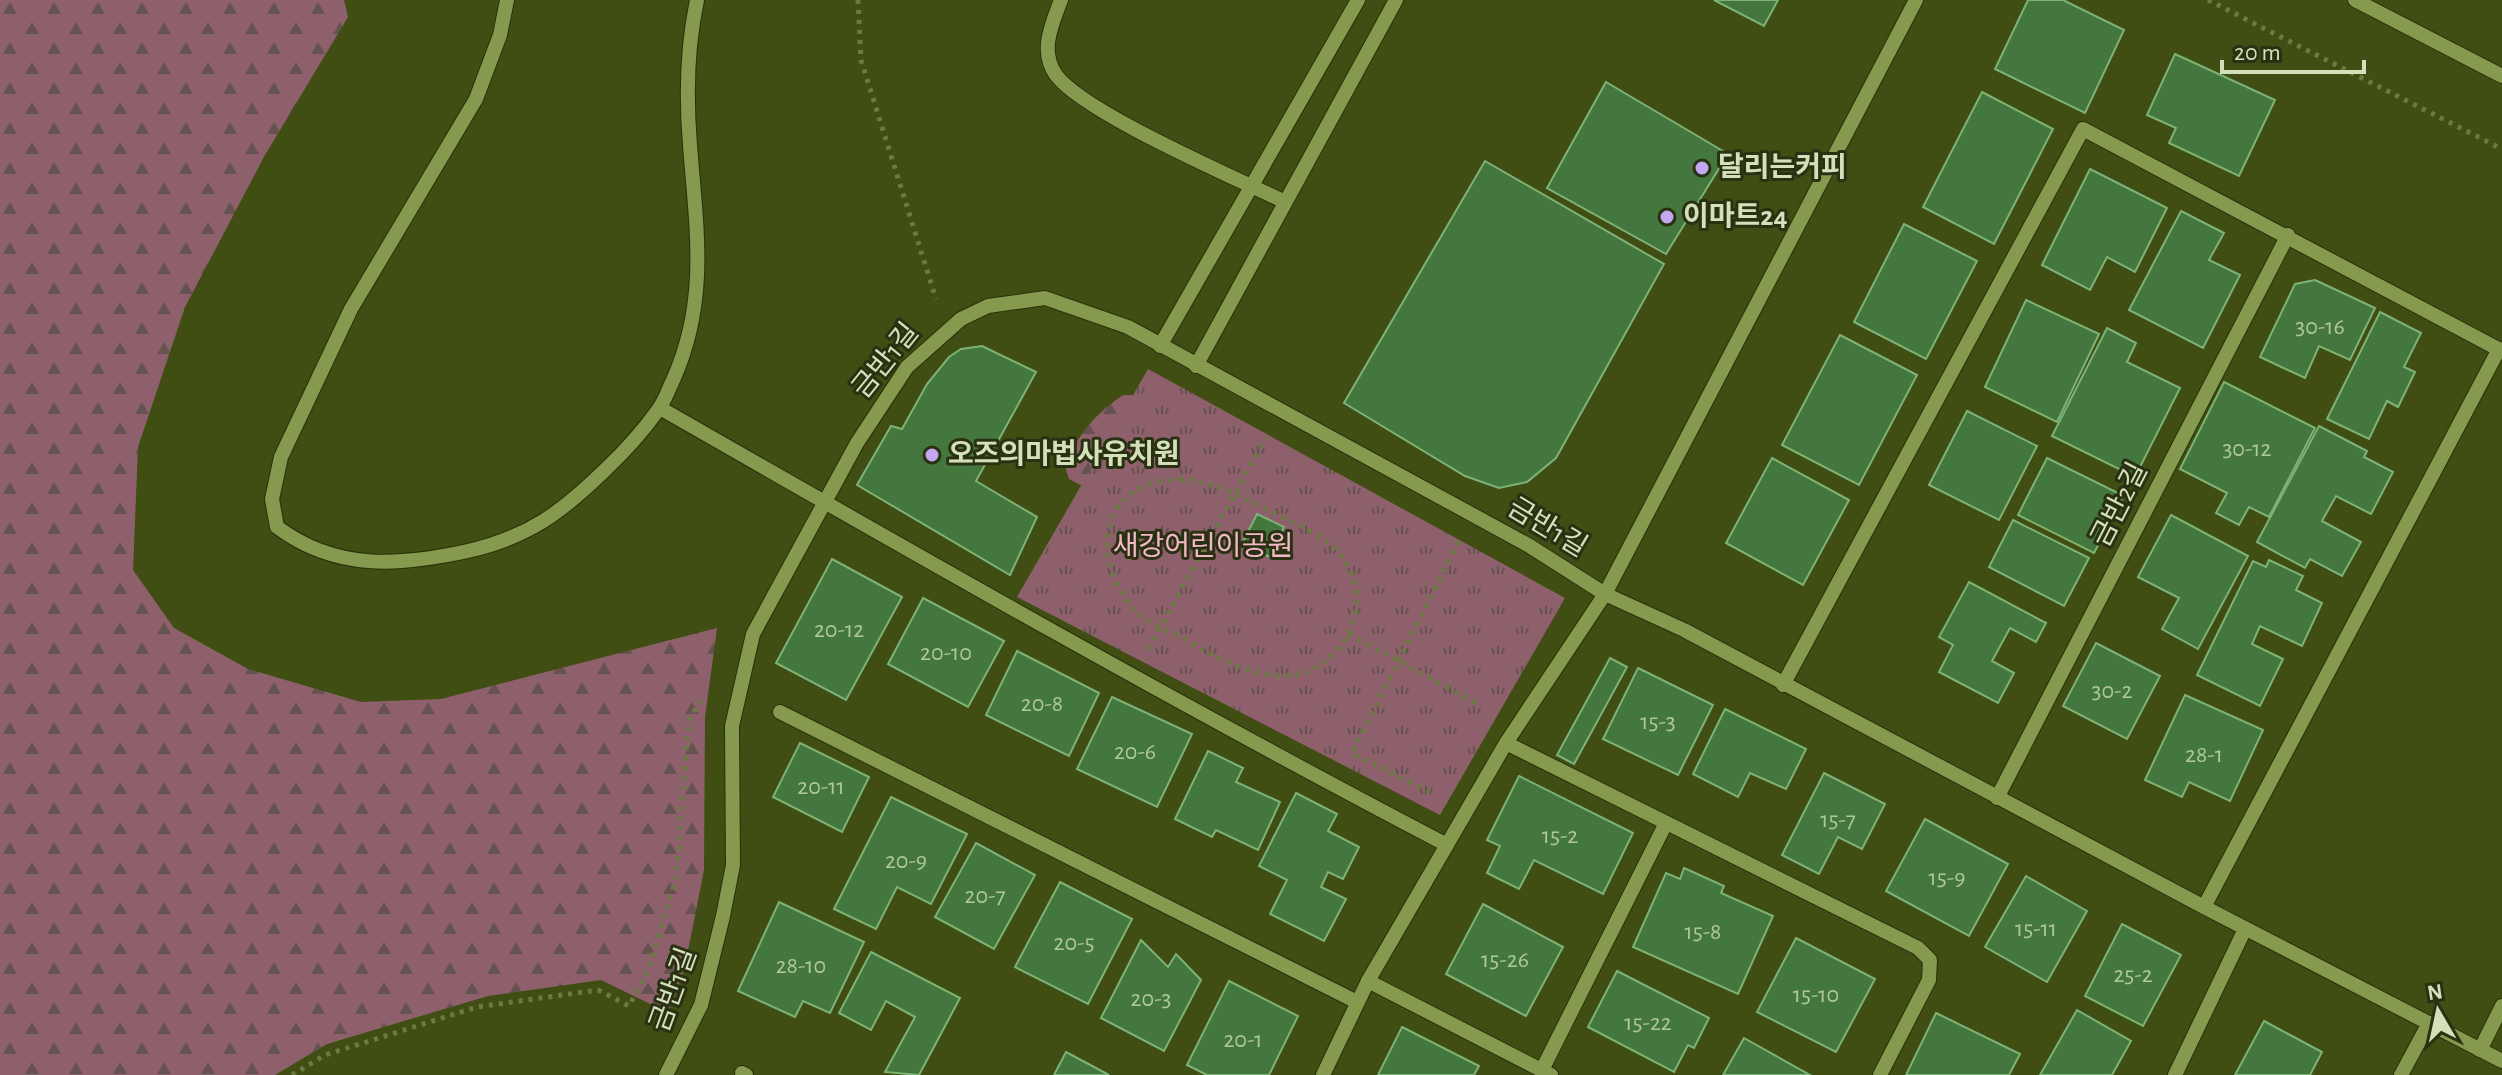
<svg xmlns="http://www.w3.org/2000/svg" width="2502" height="1075" viewBox="0 0 2502 1075" font-family="'Alegreya Sans','Noto Sans KR',sans-serif">
<defs>
<pattern id="forest-firs" width="22" height="20" patternUnits="userSpaceOnUse" patternTransform="scale(2)"><rect width="22" height="20" fill="#8e606c"/><path d="M5 1l3.5 6h-7zM16 11l3.5 6h-7z" fill="#675252"/></pattern>
<pattern id="park-tufts" width="24" height="20" patternUnits="userSpaceOnUse" patternTransform="scale(2)"><rect width="24" height="20" fill="#8e606c"/><path d="M3 7l-1-3M5 7V3M7 7l1-3M15 17l-1-3M17 17v-4M19 17l1-3" fill="none" stroke="#675252"/></pattern>
</defs>
<rect width="100%" height="100%" fill="#404d13"/>
<g fill="url(#forest-firs)">
<path d="M0,0h344l4,17 -83,138 -80,152 -47,140 -5,123 41,58 74,41 113,33 80,-3 276,-71 -12,89 -1,153 -19,96 -16,47 -68,-33 -113,16 -161,48 -52,31h-275z"/>
<path d="M1123,395h21l-50,97 -25,-13 -4,-13c13,-32 29,-51 58,-71z"/>
</g>
<path fill="url(#park-tufts)" d="M1148,369l417,229 -125,217 -423,-218z"/>
<g fill="#44773e" stroke="#7db376" stroke-width="2">
<path d="M1714,0h64l-14,26z"/>
<path d="M2028,0h35l61,30 -39,83 -90,-44z"/>
<path d="M2175,54l100,46 -36,76 -70,-33 7,-15 -29,-13z"/>
<path d="M1606,82l122,72 -62,100 -119,-66z"/>
<path d="M1982,92l71,37 -59,115 -71,-37z"/>
<path d="M1485,161l179,103 -108,194 -29,24 -28,6 -34,-12 -121,-73z"/>
<path d="M2090,169l77,39 -32,64 -28,-15 -17,33 -48,-25z"/>
<path d="M2181,211l43,22 -15,27 31,15 -37,73 -74,-38z"/>
<path d="M1904,224l73,37 -51,98 -72,-37z"/>
<path d="M2315,280l60,28 -25,52 -31,-14 -14,32 -45,-21 35,-73z"/>
<path d="M2026,300l73,34 -42,88 -72,-35z"/>
<path d="M2380,312l41,21 -17,34 11,5 -17,35 -11,-6 -18,38 -42,-20z"/>
<path d="M2107,328l29,15 -9,19 53,26 -45,89 -83,-41z"/>
<path d="M1840,335l77,40 -58,110 -77,-40z"/>
<path d="M982,346l54,26 -60,109 61,36 -27,58 -153,-90 34,-59 11,3 25,-45 22,-27 12,-8z"/>
<path d="M2224,382l91,46 -46,89 -20,-10 -10,18 -23,-12 11,-20 -47,-24z"/>
<path d="M1967,411l70,35 -38,74 -70,-35z"/>
<path d="M2319,426l48,25 -3,6 29,15 -22,42 -35,-18 -14,25 39,21 -19,34 -32,-17 -5,9 -48,-26z"/>
<path d="M1772,458l77,42 -46,85 -77,-42z"/>
<path d="M2047,458l77,38 -30,57 -76,-38z"/>
<path d="M1257,514l27,13 -14,30 -28,-13z"/>
<path d="M2171,515l77,41 -50,93 -36,-20 17,-31 -41,-21z"/>
<path d="M2013,520l76,38 -25,48 -75,-39z"/>
<path d="M832,559l70,38 -56,103 -70,-37z"/>
<path d="M2269,560l34,16 -7,14 26,13 -20,43 -42,-20 -8,18 31,15 -23,47 -63,-31 56,-114 13,6z"/>
<path d="M1969,582l77,41 -10,19 -26,-14 -18,33 22,12 -16,30 -59,-31 14,-27 -14,-8z"/>
<path d="M923,598l81,43 -36,66 -80,-43z"/>
<path d="M2096,643l64,33 -33,63 -64,-33z"/>
<path d="M1017,651l82,42 -30,63 -83,-41z"/>
<path d="M1610,658l17,9 -53,97 -17,-9z"/>
<path d="M1638,668l75,37 -35,70 -75,-36z"/>
<path d="M2185,695l78,35 -33,71 -41,-19 -7,15 -37,-17z"/>
<path d="M1112,697l80,37 -35,73 -80,-38z"/>
<path d="M1725,709l81,40 -20,40 -36,-16 -12,24 -45,-23z"/>
<path d="M800,743l69,34 -27,55 -69,-35z"/>
<path d="M1208,751l35,17 -7,14 44,20 -22,48 -42,-20 -4,7 -37,-18z"/>
<path d="M1824,773l61,31 -23,45 -24,-12 -19,37 -37,-19z"/>
<path d="M1519,776l114,57 -30,61 -69,-34 -15,29 -32,-16 13,-27 -13,-6z"/>
<path d="M1296,793l41,21 -9,17 31,16 -16,32 -15,-7 -7,15 25,12 -22,42 -54,-27 17,-34 -28,-14z"/>
<path d="M891,797l76,37 -36,70 -34,-17 -21,42 -42,-20z"/>
<path d="M1925,819l83,45 -39,72 -83,-45z"/>
<path d="M976,843l59,32 -41,74 -59,-32z"/>
<path d="M1684,868l40,18 -3,7 52,23 -35,78 -105,-47 33,-74 14,6z"/>
<path d="M2026,876l61,35 -40,71 -62,-35z"/>
<path d="M1060,882l72,37 -44,85 -73,-37z"/>
<path d="M779,902l85,40 -34,71 -27,-12 -8,16 -57,-26z"/>
<path d="M1483,904l80,43 -37,69 -80,-42z"/>
<path d="M2122,924l59,31 -38,71 -58,-30z"/>
<path d="M1796,938l79,41 -39,73 -79,-40z"/>
<path d="M1141,940l27,27 8,-13 25,26 -37,71 -63,-33z"/>
<path d="M871,952l89,46 -41,77 -34,-3 30,-55 -29,-16 -15,29 -32,-17z"/>
<path d="M1617,971l92,47 -15,30 -6,-3 -14,27 -86,-45z"/>
<path d="M1229,981l69,35 -29,59h-62l-20,-10z"/>
<path d="M2077,1010l54,31 -19,34h-72z"/>
<path d="M1936,1013l84,41 -11,21h-103z"/>
<path d="M2264,1021l58,31 -12,23h-75z"/>
<path d="M1402,1027l77,39 -5,9h-96z"/>
<path d="M1744,1038l66,37h-87z"/>
<path d="M1066,1052l43,23h-55z"/>
</g>
<g fill="none" stroke-linecap="round" stroke-linejoin="round">
<defs>
<g id="minor">
<path d="M507,0l-7,35 -24,64 -125,210 -70,148 -9,42 5,28c59,44 122,39 191,24 61,-14 94,-39 138,-82 18,-17 37,-38 52,-59 7,-9 11,-22 16,-32 35,-80 22,-151 16,-233 -4,-48 -3,-98 7,-145"/>
<path d="M1061,0c-9,24 -22,51 -5,75 28,38 180,103 229,127"/>
<path d="M2355,0l147,76"/>
<path d="M1160,346l198,-346"/>
<path d="M1196,366l200,-366"/>
<path d="M660,408c260,149 521,298 787,437"/>
<path d="M1783,685l300,-556 419,222"/>
<path d="M780,712l577,290"/>
<path d="M1506,743l412,205 12,12 -1,20 -49,95"/>
<path d="M1997,798l291,-563"/>
<path d="M2204,907l295,-558"/>
<path d="M1368,981l183,94"/>
<path d="M2480,1050l22,-44"/>
<path d="M1542,1070l124,-247"/>
<path d="M742,1073l4,2"/>
<path d="M666,1075l35,-70 22,-89 10,-51 -1,-139 21,-92 104,-191 50,-76 54,-48 27,-13 57,-8 83,29 400,218 77,49 79,36 520,277 298,154"/>
<path d="M1323,1075l45,-94 138,-238 99,-149 311,-594"/>
<path d="M2175,1075l70,-146"/>
<path d="M2401,1075l28,-52"/>
</g>
</defs>
<use href="#minor" stroke="#283109" stroke-width="16"/>
<g stroke="#6d7945" stroke-width="5" stroke-dasharray="4 6" stroke-linecap="butt">
<path d="M858,0l3,60 75,239"/>
<path d="M2208,0l294,149"/>
<path d="M1179,479c35,2 60,17 91,32 20,11 47,20 63,36 27,26 31,64 11,94 -44,63 -111,26 -162,-3 -15,-8 -35,-15 -47,-28 -30,-29 -42,-91 -2,-118 14,-10 30,-11 46,-13z"/>
<path d="M1349,634l127,69"/>
<path d="M1148,649l118,-211"/>
<path d="M1430,792l-78,-39 107,-212"/>
<path d="M292,1075l33,-20 152,-48 121,-17 31,16 20,-38 27,-90 13,-159 15,-23"/>
</g>
<use href="#minor" stroke="#85994f" stroke-width="14"/>
</g>
<g fill="#c4a7f1" stroke="#293112" stroke-width="3">
<circle cx="1702" cy="168" r="8"/>
<circle cx="1667" cy="217" r="8"/>
<circle cx="932" cy="455" r="8"/>
</g>
<g text-anchor="middle" dominant-baseline="central" stroke-width="6" stroke-linejoin="round" paint-order="stroke">
<g font-size="24" fill="#b0c69b">
<text x="2320" y="327">30-16</text>
<text x="2247" y="449">30-12</text>
<text x="839" y="630">20-12</text>
<text x="946" y="653">20-10</text>
<text x="2112" y="691">30-2</text>
<text x="1042" y="704">20-8</text>
<text x="1658" y="722">15-3</text>
<text x="1135" y="752">20-6</text>
<text x="2204" y="755">28-1</text>
<text x="821" y="787">20-11</text>
<text x="1838" y="820">15-7</text>
<text x="1560" y="836">15-2</text>
<text x="906" y="861">20-9</text>
<text x="1947" y="878">15-9</text>
<text x="985" y="896">20-7</text>
<text x="2036" y="929">15-11</text>
<text x="1703" y="932">15-8</text>
<text x="1074" y="943">20-5</text>
<text x="1505" y="960">15-26</text>
<text x="801" y="966">28-10</text>
<text x="2133" y="975">25-2</text>
<text x="1816" y="995">15-10</text>
<text x="1151" y="999">20-3</text>
<text x="1648" y="1023">15-22</text>
<text x="1243" y="1040">20-1</text>
</g>
<g font-size="28" font-weight="bold" fill="#d4e0ba" stroke="#293112" text-anchor="start">
<text x="1718" y="168">달리는커피</text>
<text x="1683" y="217">이마트24</text>
<text x="948" y="455">오즈의마법사유치원</text>
</g>
<g font-size="28" fill="#d4e0ba" stroke="#293112">
<text transform="translate(886 361) rotate(-51)">금반1길</text>
<text transform="translate(2120 505) rotate(-63)">금반2길</text>
<text transform="translate(1547 528) rotate(31)">금반1길</text>
<text transform="translate(674 990) rotate(-70)">금반1길</text>
</g>
<g font-size="28" fill="#f3b7c7" stroke="#293112">
<text x="1203" y="547">새강어린이공원</text>
</g>
</g>
<g transform="translate(2438 1011) rotate(351)" stroke="#293112" stroke-width="6" paint-order="stroke">
<path d="M0-6L14 30L0 20L-14 30Z" fill="#d4e0ba"/>
<text y="-12" font-size="22" font-weight="bold" text-anchor="middle" fill="#d4e0ba">N</text>
</g>
<path d="M2222 60v12h142v-12" fill="none" stroke="#d4e0ba" stroke-width="4"/>
<text x="2234" y="60" font-size="24" fill="#d4e0ba" stroke="#293112" stroke-width="6" paint-order="stroke">20 m</text>
</svg>
